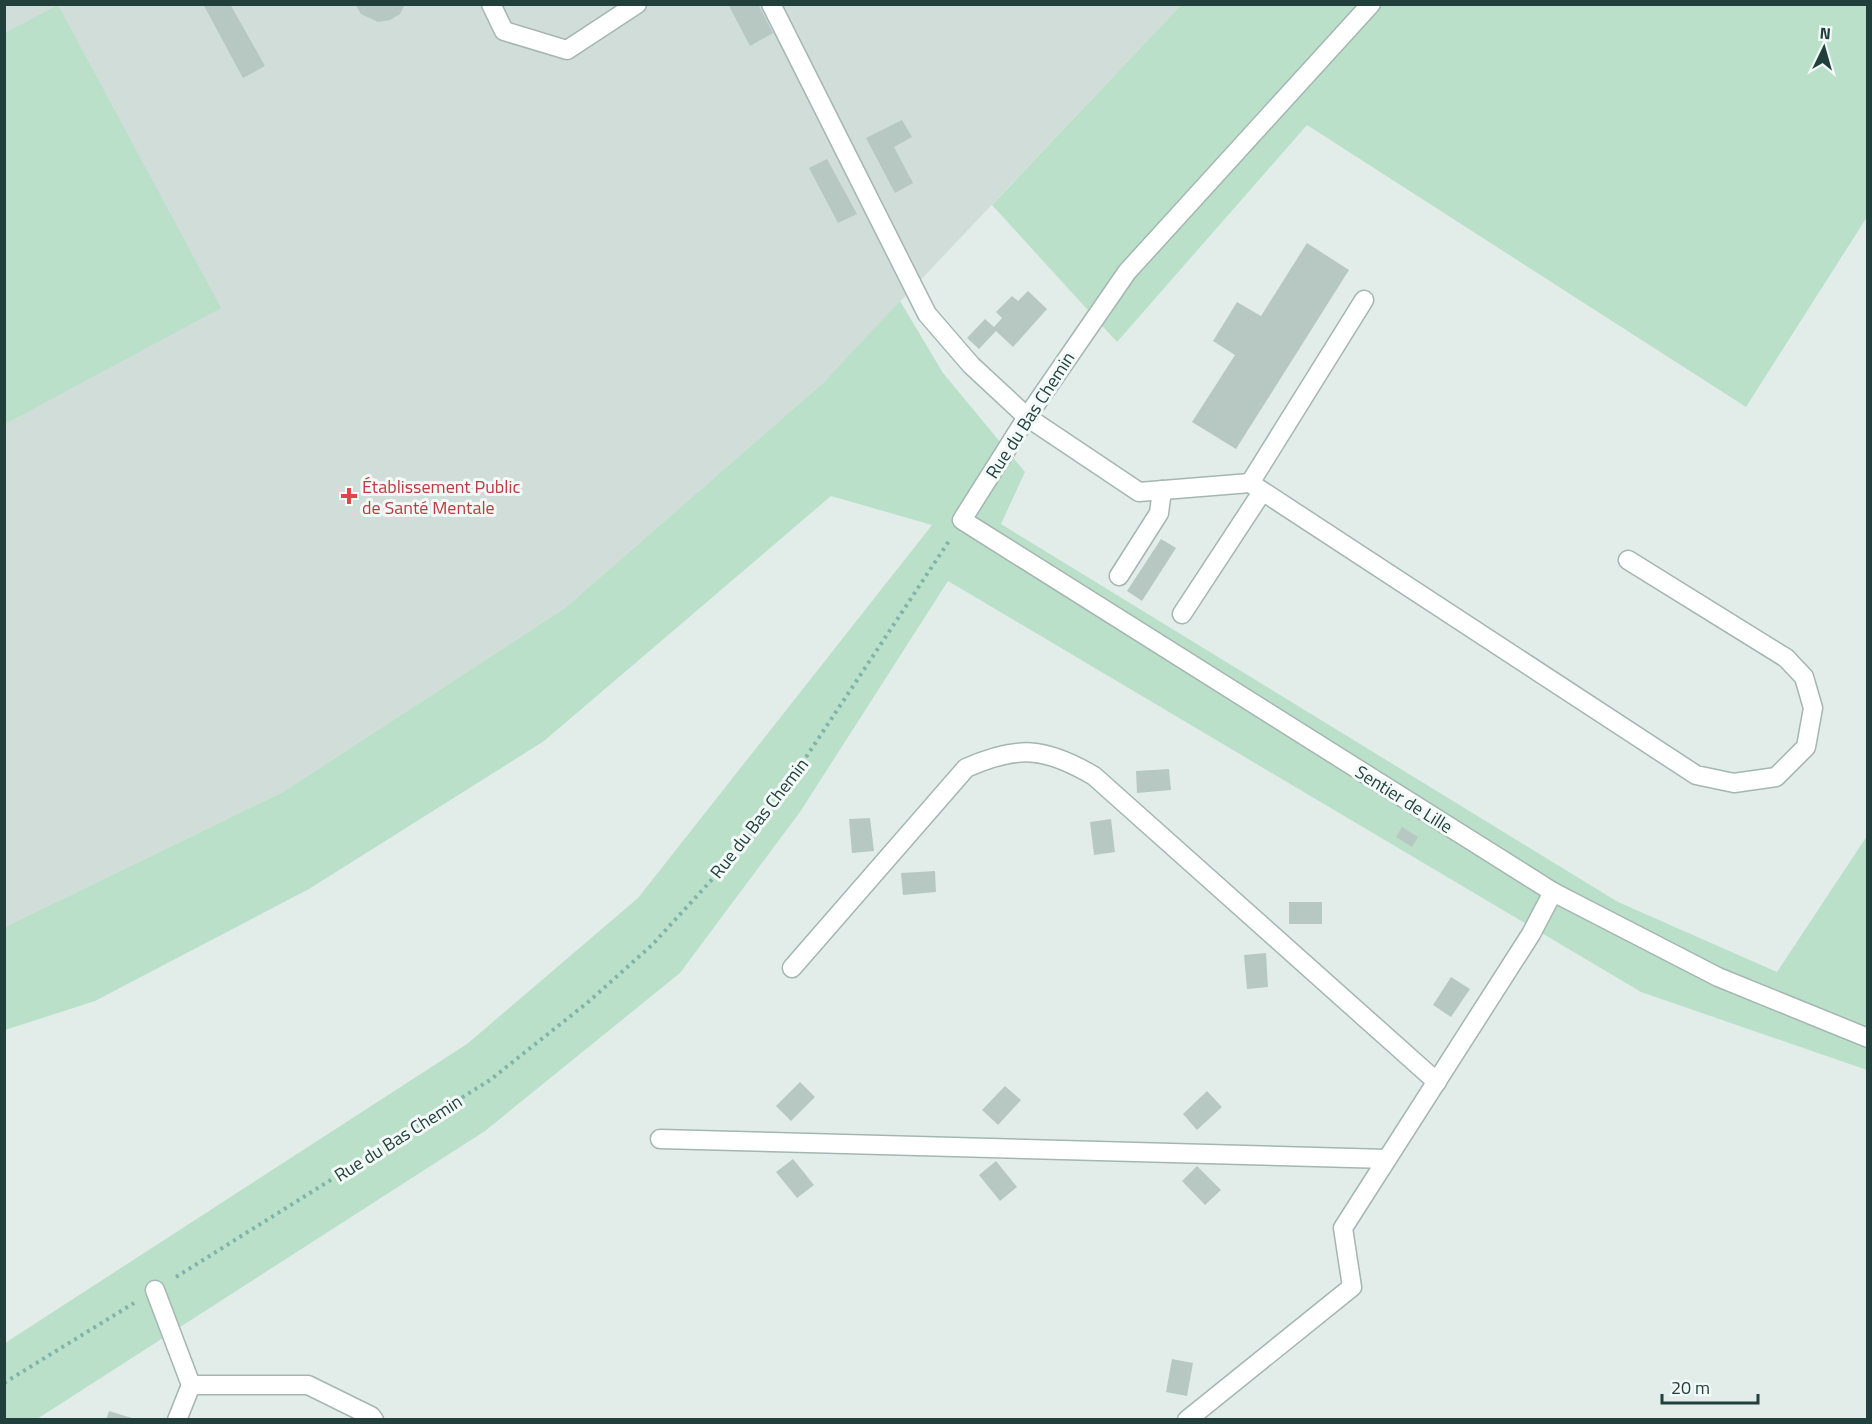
<svg xmlns="http://www.w3.org/2000/svg" width="1872" height="1424" viewBox="0 0 1872 1424" font-family="'Titillium Web',sans-serif">
<rect width="100%" height="100%" fill="#e2edea"/>
<path fill="#d0ddd9" d="M5,5h1176l-358,378 -258,225 -282,184 -278,135z"/>
<g fill="#bae0c9">
<path d="M58,5l163,303 -216,116v-391z"/>
<path d="M1181,5h686v212l-121,190 -439,-282 -190,217 -125,-137z"/>
<path d="M900,301l43,72 82,99 -24,52 617,378 159,70 90,-136v234l-226,-78 -693,-411 -148,231 -120,161 -195,158 -448,288 -32,1v-77l462,-299 171,-146 294,-373 -101,-29 -287,245 -235,148 -214,112 -90,29v-103l278,-135 282,-184 258,-225z"/>
</g>
<g fill="#b7c8c3">
<path d="M203,4h27l35,62 -22,12z"/>
<path d="M355,4h50l-5,10 -10,6 -12,2 -17,-8z"/>
<path d="M728,4h30l15,29 -23,13z"/>
<path d="M902,120l10,17 -18,10 19,36 -18,10 -29,-55z"/>
<path d="M827,159l30,55 -19,9 -29,-55z"/>
<path d="M1307,243l42,27 -113,179 -44,-27 43,-67 -22,-14 24,-39 24,14z"/>
<path d="M1028,291l19,18 -34,38 -17,-16 -17,18 -12,-11 18,-19 9,8 8,-9 -6,-6 16,-16 6,5z"/>
<path d="M1161,539l15,9 -34,53 -15,-10z"/>
<path d="M1169,769l2,21 -34,3 -1,-22z"/>
<path d="M870,818l4,33 -22,2 -3,-34z"/>
<path d="M1111,819l4,33 -21,3 -4,-33z"/>
<path d="M1402,827l16,10 -6,10 -16,-10z"/>
<path d="M935,871l1,21 -33,3 -2,-22z"/>
<rect x="1289" y="902" width="33" height="22"/>
<path d="M1266,953l2,34 -21,2 -3,-34z"/>
<path d="M1451,977l19,12 -19,28 -18,-12z"/>
<path d="M800,1082l15,15 -24,24 -15,-15z"/>
<path d="M1005,1086l16,14 -23,25 -16,-15z"/>
<path d="M1207,1091l15,16 -25,23 -14,-16z"/>
<path d="M793,1159l21,26 -17,13 -21,-26z"/>
<path d="M996,1161l21,26 -17,14 -21,-26z"/>
<path d="M1197,1166l24,24 -16,15 -23,-24z"/>
<path d="M1172,1359l21,4 -6,33 -21,-4z"/>
<path d="M109,1411l26,8v1h-29z"/>
</g>
<g fill="none" stroke-linecap="round" stroke-linejoin="round">
<defs>
<g id="minor">
<path d="M491,4l13,27 63,19 70,-46"/>
<path d="M771,4l156,310 44,51 56,52 112,75 111,-9 446,292 38,8 42,-6 30,-30 7,-39 -9,-31 -18,-19 -158,-98"/>
<path d="M1371,4l-244,268 -100,145 -65,103 591,372 165,85 150,61"/>
<path d="M1250,483l114,-183"/>
<path d="M1119,576l40,-63 3,-23"/>
<path d="M1182,614l80,-122"/>
<path d="M792,968l174,-200c52,-23 79,-21 128,8l343,306"/>
<path d="M660,1139l727,20"/>
<path d="M155,1290l36,95"/>
<path d="M177,1420l14,-35h117l63,31 3,4"/>
<path d="M1187,1420l165,-133 -9,-59 188,-294 22,-42"/>
</g>
</defs>
<use href="#minor" stroke="#a4b6b2" stroke-width="21"/>
<g stroke="#80b3aa" stroke-width="4" stroke-dasharray="3 4.5" stroke-linecap="butt">
<path d="M176,1277l314,-197 97,-77 65,-58 76,-83 49,-61 172,-260"/>
<path d="M4,1383l130,-80"/>
</g>
<use href="#minor" stroke="#fff" stroke-width="18"/>
</g>
<path fill="#e0444e" stroke="#f3f9f7" stroke-width="2" d="M346 487h6v6h6v6h-6v6h-6v-6h-6v-6h6z"/>
<g text-anchor="middle" dominant-baseline="central" stroke-width="6" stroke-linejoin="round" paint-order="stroke">
<g font-size="18" fill="#21403c" stroke="#f3f9f7">
<text transform="translate(1030 415) rotate(-57)">Rue du Bas Chemin</text>
<text transform="translate(1404 799) rotate(32)">Sentier de Lille</text>
<text transform="translate(759 818) rotate(-52)">Rue du Bas Chemin</text>
<text transform="translate(398 1138) rotate(-32)">Rue du Bas Chemin</text>
</g>
<g font-size="18" fill="#be3a42" stroke="#f3f9f7" text-anchor="start">
<text x="362" y="486">Établissement Public<tspan x="362" dy="21">de Santé Mentale</tspan></text>
</g>
</g>
<rect width="1872" height="1424" fill="none" stroke="#21403c" stroke-width="12"/>
<g transform="translate(1824 48) rotate(5)" stroke="#f3f9f7" stroke-width="4.5" paint-order="stroke">
<path d="M0-4.5L10 22L0 15L-10 22Z" fill="#21403c"/>
<text y="-9" font-size="16" font-weight="bold" text-anchor="middle" fill="#21403c">N</text>
</g>
<path d="M1662 1394v9h96v-9" fill="none" stroke="#21403c" stroke-width="3"/>
<text x="1671" y="1394" font-size="18" fill="#21403c" stroke="#f3f9f7" stroke-width="4.5" paint-order="stroke">20 m</text>
</svg>
